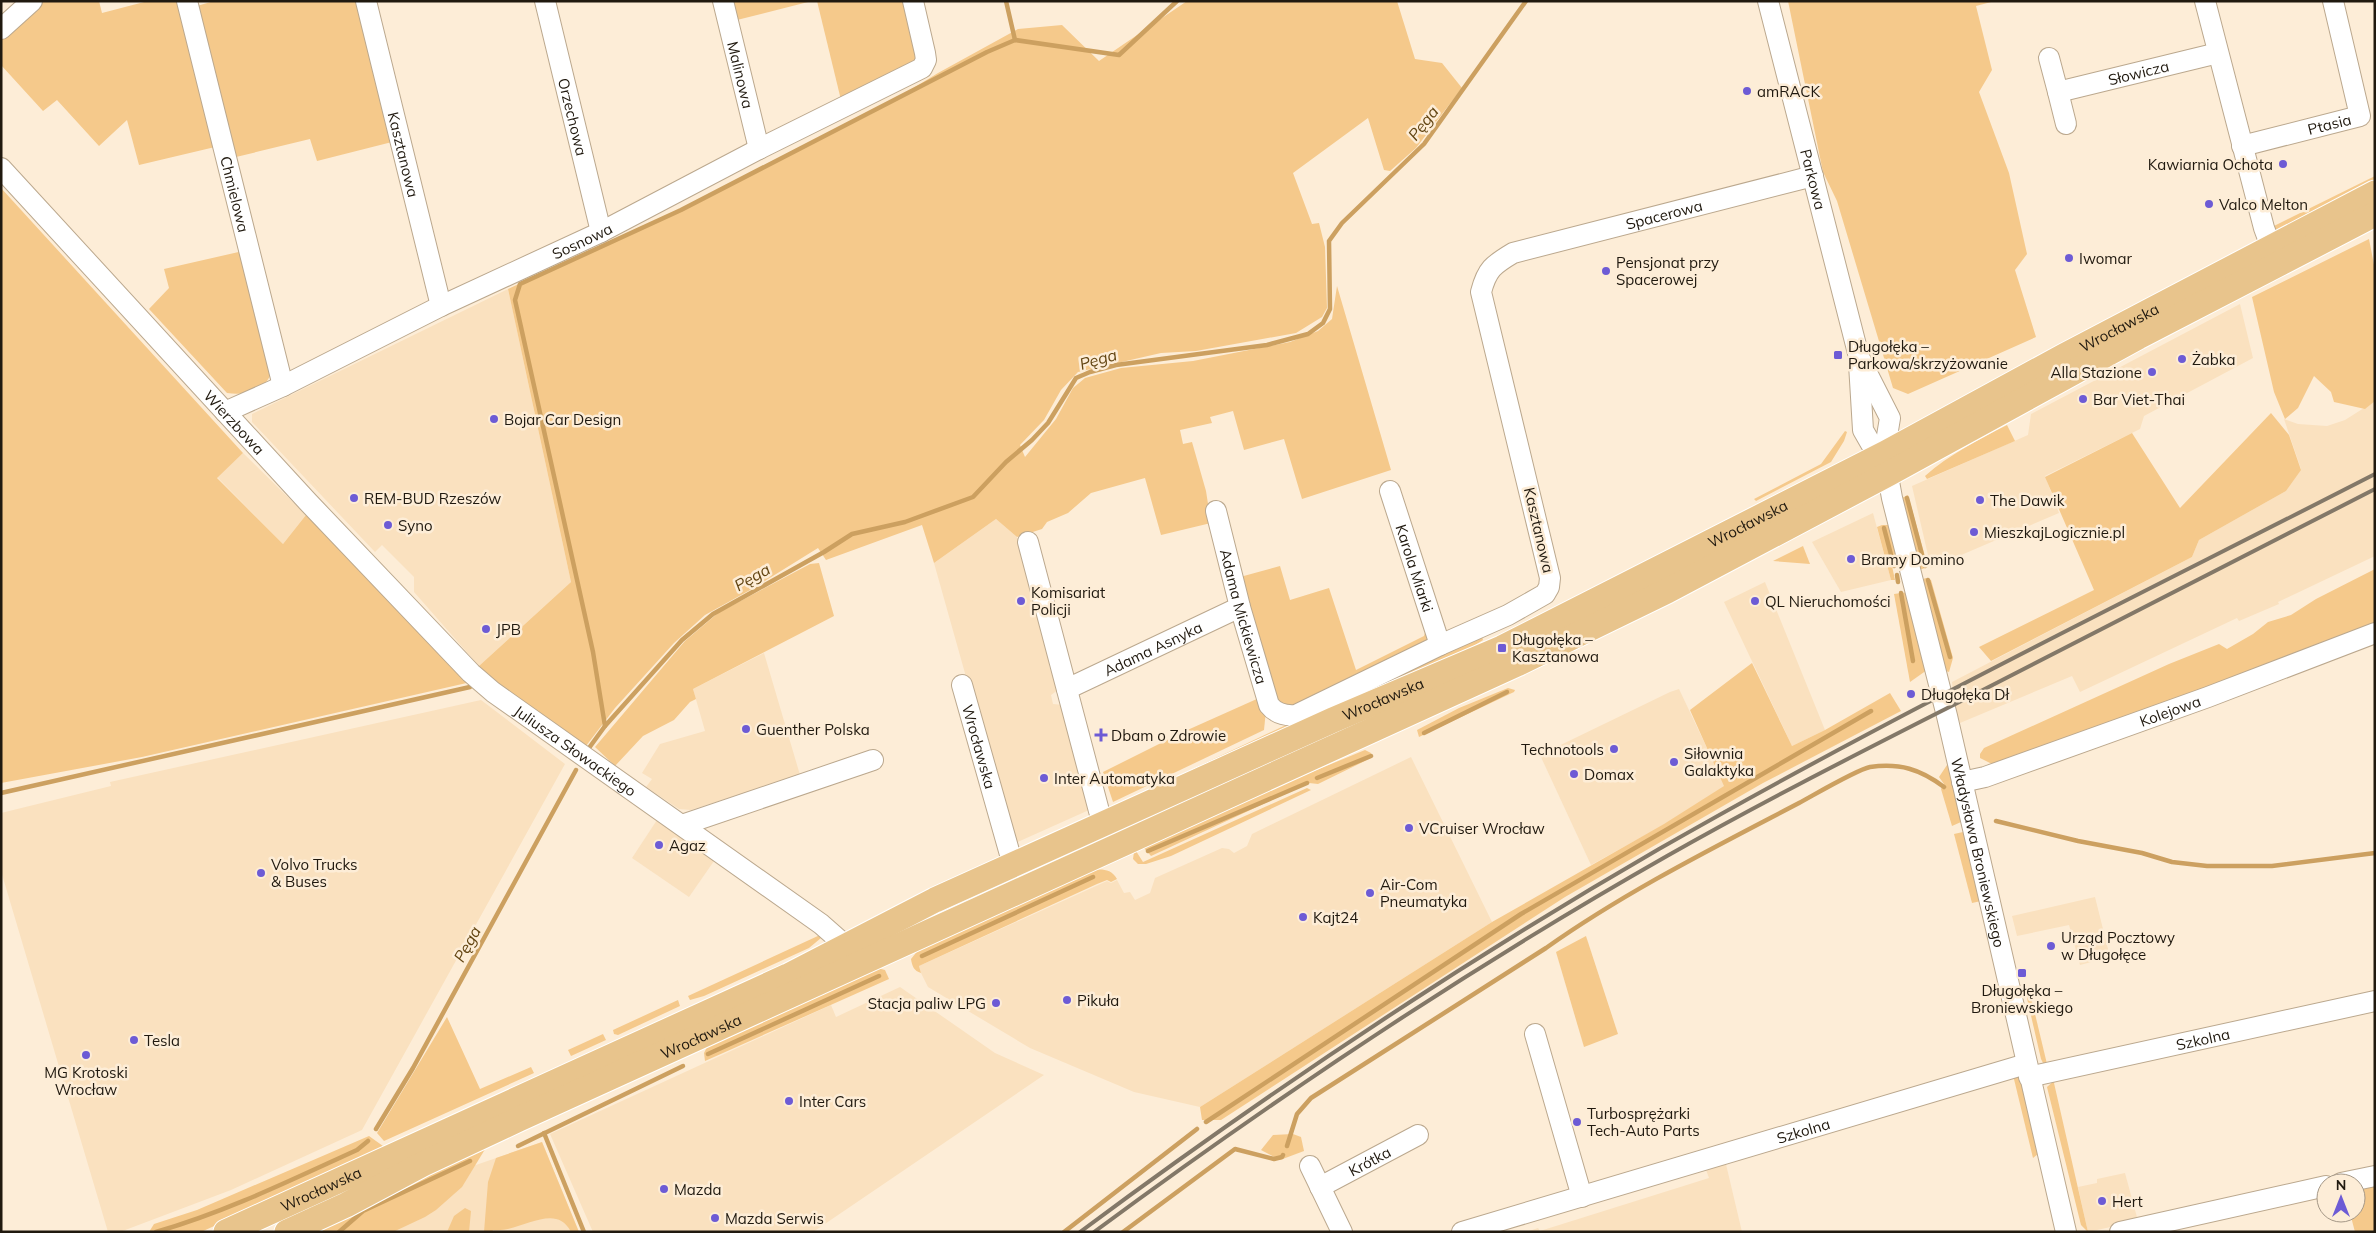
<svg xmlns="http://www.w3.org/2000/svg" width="2376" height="1233" viewBox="0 0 2376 1233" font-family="Mulish,sans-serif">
<rect width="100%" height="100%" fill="#fdedd7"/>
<g fill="#fae1bf">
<path d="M508,289l63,293 -92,84 -65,-74v-15l-32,-32 -7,7 -123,-130v-8z"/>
<path d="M2240,304l13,54 -109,58 -4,13 -95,47 14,37 -128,55 -19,-82 116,-51 3,-21z"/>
<path d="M2375,401v155l-97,46 1,2 -40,17 -2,-3 -157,74 -8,-16 -112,47 -5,-15 -3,-26 240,-125 7,-17 87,-49 15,-22 -17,-50 14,5 29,2 18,-6z"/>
<path d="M243,453l63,62 -23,29 -66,-67z"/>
<path d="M1873,513l18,67 -50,12 -29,-50z"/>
<path d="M996,519l21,18 34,124 -2,5 2,5 3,2 4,17 -7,5 2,9 10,1 26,105 -76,34 -79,-281z"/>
<path d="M1765,582l60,148 -33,16 -68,-144z"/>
<path d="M764,653l36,122 -109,35 -12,-1 -33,-22 6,-8 -10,-6 18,-29 45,-13 -12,-42z"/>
<path d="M1679,689l46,97 -60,38 -74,41 -51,-110 130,-63z"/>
<path d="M481,700l84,64 -203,366 -131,60 -111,42h-12l-107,-361v-58l110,-27 -1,-4z"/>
<path d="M1411,757l81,165 -292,185 -66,-15 -104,-44 -102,-61 -7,-14 -2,-7 188,-85 4,2 6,-3 7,13 6,-1 5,8 15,-7 5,-15 67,-30 7,1 5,4 13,-7 5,-12z"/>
<path d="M657,820l57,41 -25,36 -57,-39z"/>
<path d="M2095,897l15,60 -30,8 -11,-40 -52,11 -5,-20z"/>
<path d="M900,987l95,66 49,22 -231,157h-220l-43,-98 281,-129 5,12z"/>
<path d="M542,1142l37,90h-235l129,-66z"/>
<path d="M1725,1160l17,72h-216l12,-4 2,3 169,-53 -4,-11z"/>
<path d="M2125,1173l13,48 -50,11 -10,-45 19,-4v-4z"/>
</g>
<g fill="#f5c98b">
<path d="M43,1h56l3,12 46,-12h31l36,146 -76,18 -12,-45 -28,26 -42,-46 -14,11 -42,-46v-25z"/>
<path d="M214,1h145l33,141 -75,19 -7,-22 -74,18 -39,-151z"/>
<path d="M729,1h83l-75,19z"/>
<path d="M817,1h88l12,57 -4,6 -72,36z"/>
<path d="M1187,1h210l18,58 27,4 20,25 -46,60 -26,23 -6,-1 -16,-52 -75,55 19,51 7,-1 6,24 2,61 -5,9 -26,16 -100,18 -35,2 -83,19 -17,18 -17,30 -24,25 5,12 31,-38 17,-31 12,-10 36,-10 72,-7 97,-19 28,-11 14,-12 5,-33 54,184 -89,29 -18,-60 -40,11 -11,-39 -23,6 2,6 -32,7 3,14 9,-2 14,49 5,32 -50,12 -16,-57 -54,15 -23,20 -21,9 -5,7 -25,8 -21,-18 -62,44 -12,-38 -96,35 -8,-12 -66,41 -47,26 -31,28 -59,65 -29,38 -93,-65 -14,-15 92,-84 -63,-293 234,-109 70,-38 59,-28 67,-41 80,-44 44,-4 37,36z"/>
<path d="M1788,1h207l-19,5 16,64 -13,22 30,81 18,81 -12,16 21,67 -128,57 -15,-6 -56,-187 -14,-29z"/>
<path d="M2375,176v5l-97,51 -8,-4z"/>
<path d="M1,188l242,265 -26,25 66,66 23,-29 165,167 -329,75 -141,26z"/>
<path d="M2369,239l6,31v131l-10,8 -31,-7 -3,-10 -17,-16 -16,32 -13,11 -11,-27 -22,-95z"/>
<path d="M243,251l29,119c-5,20 -25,26 -45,23l-78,-84 20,-21 -5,-19z"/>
<path d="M2271,413l18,22 12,35 -15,21 -87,49 -7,17 -201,104 -12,-14 115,-57 -49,-113 87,-44 48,75z"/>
<path d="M2007,425l8,16 -88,38 -2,-3c25,-22 53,-36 82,-51z"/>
<path d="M1845,431l2,1 -3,9 -13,21 -75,39 -2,-2 67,-35z"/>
<path d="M1908,495l20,72 -9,3 -17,-72z"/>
<path d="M1882,525h7l13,35 -10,6 3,14h-4l-14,-53z"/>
<path d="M1803,546l7,18 -37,-3z"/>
<path d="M819,563l15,53 -141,73 3,10 -6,3 -16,18 -31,16 -28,30 -20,-19 90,-106 33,-28 92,-49z"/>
<path d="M1280,566l10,34 39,-12 27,82 68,-34 3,-10 3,13 -133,70 -19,-1 -38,-131z"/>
<path d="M2375,569v58l-383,137 -12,-6v-4l4,-6 185,-84 50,-20 8,5 26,-15 15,-12 23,-7 25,-16z"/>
<path d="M1925,578l6,2 22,78 -4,14 -6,-2 -20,-90z"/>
<path d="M1909,592l18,78 -17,12 -16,-88z"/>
<path d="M1481,633l2,7 -25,16 -329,143z"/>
<path d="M1752,663l40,83 33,-16 65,-37 11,18 -138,72 -198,114 -344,223h-19l-2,-13 292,-185 172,-98 60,-38 -34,-76z"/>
<path d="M1508,688l7,2 -1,2 -95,45 -2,-7 42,-22z"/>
<path d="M1259,698l7,12 -2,20 -151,72 -10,-30 80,-40z"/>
<path d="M1365,750l6,3v5l-53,26 -9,-1 -158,73 -8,-9 96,-45z"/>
<path d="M1949,762l12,60 -9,4 -11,-37 3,-5 -5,-7z"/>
<path d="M1307,788l4,2 -140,66 -25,8h-8l-5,-5 1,-7 2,-1 7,11z"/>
<path d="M1963,832l3,1 15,68 -9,2 -18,-69z"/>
<path d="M1092,870c11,-1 19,-1 25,9l-6,3 -4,-2 -10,4 -178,82 2,7c-7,-2 -9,-7 -10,-14l8,-10z"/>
<path d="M820,935l1,3 -12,10 -105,48 -14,4 -2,-4z"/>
<path d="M1586,936l32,98 -34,13 -28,-95z"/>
<path d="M877,968l8,2 4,9 -184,82 -1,-8 4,-8z"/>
<path d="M2030,993l17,71 -4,-1 -2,-4 -15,-65z"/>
<path d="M678,1000l2,6 -62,29 -4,-1 -1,-4z"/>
<path d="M447,1017l33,72 51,-22 3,6 -150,68 -7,-8z"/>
<path d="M603,1034l3,6 -35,16 -3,-6z"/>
<path d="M2013,1075l8,3 17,76 -5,4z"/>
<path d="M2056,1079l-2,4 34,149 -7,-7 -3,-12 -31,-126z"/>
<path d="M1293,1134l8,3 3,14 -24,9 -19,-10 12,-15z"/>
<path d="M369,1136l14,10 -4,5 -178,81h-52l5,-8 43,-14z"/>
<path d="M542,1142l37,90h-8c-16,-31 -50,1 -78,-2l-1,2h-8l4,-50 8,-24z"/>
<path d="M487,1146l-25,41 -26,23 -11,7 -32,15h-72l18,-14z"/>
<path d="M2375,1182v50h-20l-5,-19h6v-27z"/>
<path d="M465,1208l6,3 -2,21h-22l7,-16z"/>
</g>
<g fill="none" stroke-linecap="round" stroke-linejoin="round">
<g stroke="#cca060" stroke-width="4.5">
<path d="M1006,1l9,39"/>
<path d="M1907,498l18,68"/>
<path d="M1884,528l10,38"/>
<path d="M1897,575l1,7"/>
<path d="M1928,580l22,77"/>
<path d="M1901,593l12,68"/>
<path d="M605,726l-12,-74 -78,-352 5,-16 161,-74 306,-158 28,-12 104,15 58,-54"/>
<path d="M1424,733l83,-41"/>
<path d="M589,748l16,-22 77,-86 31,-26 111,-62 28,-18 53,-12 68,-25 33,-35 26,-22 16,-17 28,-45 14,-6 26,-7 151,-20 41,-11 15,-11 7,-14 -1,-68 13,-18 82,-79 102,-143"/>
<path d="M1317,778l54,-22"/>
<path d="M1,793l469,-106"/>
<path d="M1996,821l82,20 64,12 30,9 35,4h65l103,-13"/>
<path d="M1148,851l159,-68"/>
<path d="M922,956l171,-79"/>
<path d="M708,1054l171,-78"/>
<path d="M1206,1122l315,-208 350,-203"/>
<path d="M376,1129l37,-61 163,-298"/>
<path d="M544,1133l40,99"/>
<path d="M518,1146l165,-80"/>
<path d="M1287,1146l10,-32 14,-16 235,-150c79,-56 167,-100 253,-145 15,-8 57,-33 71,-36 30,-4 50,2 74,20"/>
<path d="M156,1232c70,-20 135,-52 201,-82l11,-9"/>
<path d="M339,1232l24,-21 107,-50"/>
<path d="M1064,1232l133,-103"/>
<path d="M1123,1232l112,-83 39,10 8,-2 1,-2"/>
</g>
<defs>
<g id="minor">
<path id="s1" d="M187,1l96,385"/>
<path id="s2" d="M366,1l75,305"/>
<path id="s3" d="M545,1l56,231"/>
<path id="s4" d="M723,1l36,148"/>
<path id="s5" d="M1768,1l91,356 31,61 -6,36 8,44 55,218 119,516"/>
<path d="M2205,1l59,227 7,19"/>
<path d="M1,29l31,-28"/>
<path id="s6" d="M2049,58l9,34 160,-39"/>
<path d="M2058,92l8,32"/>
<path id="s7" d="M2242,146l118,-30 -27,-115"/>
<path id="s8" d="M1,168l307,334 163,171 22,19 328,232 25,22"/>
<path d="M1859,364l4,66 8,14 13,10"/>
<path id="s9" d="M225,412l58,-26 158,-80 160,-74 158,-83 163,-81 4,-8 -1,-7 -12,-52"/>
<path id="s10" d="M1390,491l50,154"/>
<path id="s11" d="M1216,511l24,96 29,98c7,9 16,11 27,10l144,-70 68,-30 37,-21 4,-7 1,-9 -69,-286c6,-23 12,-27 32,-39l300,-77"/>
<path d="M1028,542l71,269 16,35"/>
<path id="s12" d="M962,685l51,180"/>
<path id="s13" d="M1067,689l173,-82"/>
<path id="s14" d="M1962,782l23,-5 223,-80 167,-64"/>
<path d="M682,825l191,-65"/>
<path d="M1535,1034l47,163"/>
<path id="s15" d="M2029,1077l346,-76"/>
<path d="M1310,1166l32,66"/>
<path d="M2341,1183l34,-7"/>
<path id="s16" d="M1320,1187l98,-52"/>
<path id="s17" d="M1462,1232l564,-168"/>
<path d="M2120,1232l206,-46"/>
</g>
<g id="major">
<path id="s18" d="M226,1232l562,-256 147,-76 398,-180 169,-72 382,-194 180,-98 311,-163"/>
<path id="s19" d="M287,1232l59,-27 77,-41 96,-45 998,-455 150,-73 221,-117 250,-137 237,-123"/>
</g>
</defs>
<use href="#minor" stroke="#bba88e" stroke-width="22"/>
<use href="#major" stroke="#fff" stroke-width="27"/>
<use href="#minor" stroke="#fff" stroke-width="20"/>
<use href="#major" stroke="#e8c48c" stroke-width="25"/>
<g stroke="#837868" stroke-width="4">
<path d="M1080,1232c186,-138 378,-267 579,-383 234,-134 476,-252 716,-375"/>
<path d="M1094,1232c184,-136 374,-263 573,-376 102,-58 206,-110 310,-163 132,-68 265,-136 398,-204"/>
</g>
</g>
<g fill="#6d5bd5" stroke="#fdedd7" stroke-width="2">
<circle cx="1747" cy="91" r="5"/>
<circle cx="2283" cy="164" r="5"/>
<circle cx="2209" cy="204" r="5"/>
<circle cx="2069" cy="258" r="5"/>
<circle cx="1606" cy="271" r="5"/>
<rect x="1833" y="350" width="10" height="10" rx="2.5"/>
<circle cx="2182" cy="359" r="5"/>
<circle cx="2152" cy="372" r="5"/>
<circle cx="2083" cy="399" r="5"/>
<circle cx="494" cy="419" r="5"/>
<circle cx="354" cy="498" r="5"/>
<circle cx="1980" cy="500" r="5"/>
<circle cx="388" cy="525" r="5"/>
<circle cx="1974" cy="532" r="5"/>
<circle cx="1851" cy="559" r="5"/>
<circle cx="1021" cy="601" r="5"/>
<circle cx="1755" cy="601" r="5"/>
<circle cx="486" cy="629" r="5"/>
<rect x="1497" y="643" width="10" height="10" rx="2.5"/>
<circle cx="1911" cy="694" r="5"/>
<circle cx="746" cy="729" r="5"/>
<path d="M1098.5 727.5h5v5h5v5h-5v5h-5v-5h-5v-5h5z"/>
<circle cx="1614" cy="749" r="5"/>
<circle cx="1674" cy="762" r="5"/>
<circle cx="1574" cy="774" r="5"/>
<circle cx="1044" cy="778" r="5"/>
<circle cx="1409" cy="828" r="5"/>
<circle cx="659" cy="845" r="5"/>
<circle cx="261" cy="873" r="5"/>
<circle cx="1370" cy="893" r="5"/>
<circle cx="1303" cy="917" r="5"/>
<circle cx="2051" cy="946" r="5"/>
<rect x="2017" y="968" width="10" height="10" rx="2.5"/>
<circle cx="1067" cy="1000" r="5"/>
<circle cx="996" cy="1003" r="5"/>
<circle cx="134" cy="1040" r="5"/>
<circle cx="86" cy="1055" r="5"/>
<circle cx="789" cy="1101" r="5"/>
<circle cx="1577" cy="1122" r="5"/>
<circle cx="664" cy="1189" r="5"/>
<circle cx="2102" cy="1201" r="5"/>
<circle cx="715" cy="1218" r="5"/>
</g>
<g text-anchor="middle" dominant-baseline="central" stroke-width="5" stroke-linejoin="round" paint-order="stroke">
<g font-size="15" fill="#20190f" stroke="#fdedd7">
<text stroke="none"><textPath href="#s6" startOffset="118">Słowicza</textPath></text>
<text stroke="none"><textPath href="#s4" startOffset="76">Malinowa</textPath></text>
<text stroke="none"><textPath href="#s3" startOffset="119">Orzechowa</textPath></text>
<text stroke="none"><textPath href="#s7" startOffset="90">Ptasia</textPath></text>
<text stroke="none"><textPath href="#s2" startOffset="158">Kasztanowa</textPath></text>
<text stroke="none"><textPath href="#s5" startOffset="184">Parkowa</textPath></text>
<text stroke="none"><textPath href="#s1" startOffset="199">Chmielowa</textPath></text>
<text stroke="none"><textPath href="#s11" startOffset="1028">Spacerowa</textPath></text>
<text stroke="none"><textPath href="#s9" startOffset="396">Sosnowa</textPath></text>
<text stroke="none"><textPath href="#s18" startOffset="2099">Wrocławska</textPath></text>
<text stroke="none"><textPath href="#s8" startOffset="345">Wierzbowa</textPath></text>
<text stroke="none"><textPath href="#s18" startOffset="1679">Wrocławska</textPath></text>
<text transform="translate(1539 530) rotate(77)">Kasztanowa</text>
<text stroke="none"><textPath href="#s10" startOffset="81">Karola Miarki</textPath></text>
<text stroke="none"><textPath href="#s11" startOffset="109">Adama Mickiewicza</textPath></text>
<text stroke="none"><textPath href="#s13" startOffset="95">Adama Asnyka</textPath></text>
<text stroke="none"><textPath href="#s18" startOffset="1274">Wrocławska</textPath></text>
<text stroke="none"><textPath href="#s14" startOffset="220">Kolejowa</textPath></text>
<text stroke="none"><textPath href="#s12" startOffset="64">Wrocławska</textPath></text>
<text stroke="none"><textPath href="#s8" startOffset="820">Juliusza Słowackiego</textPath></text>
<text stroke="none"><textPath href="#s5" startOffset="882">Władysława Broniewskiego</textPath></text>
<text stroke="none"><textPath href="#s19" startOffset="458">Wrocławska</textPath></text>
<text stroke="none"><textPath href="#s15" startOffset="178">Szkolna</textPath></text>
<text stroke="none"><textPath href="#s17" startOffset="356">Szkolna</textPath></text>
<text stroke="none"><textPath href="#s16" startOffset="56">Krótka</textPath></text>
<text stroke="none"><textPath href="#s18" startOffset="104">Wrocławska</textPath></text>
</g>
<g font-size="15" fill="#20190f" stroke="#fdedd7" text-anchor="start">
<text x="1757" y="91">amRACK</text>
<text x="2273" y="164" text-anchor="end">Kawiarnia Ochota</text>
<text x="2219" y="204">Valco Melton</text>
<text x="2079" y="258">Iwomar</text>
<text x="1616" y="262">Pensjonat przy<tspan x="1616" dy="17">Spacerowej</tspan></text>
<text x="1848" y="346">Długołęka –<tspan x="1848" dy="17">Parkowa/skrzyżowanie</tspan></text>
<text x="2192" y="359">Żabka</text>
<text x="2142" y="372" text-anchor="end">Alla Stazione</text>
<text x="2093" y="399">Bar Viet-Thai</text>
<text x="504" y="419">Bojar Car Design</text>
<text x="364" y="498">REM-BUD Rzeszów</text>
<text x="1990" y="500">The Dawik</text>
<text x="398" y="525">Syno</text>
<text x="1984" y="532">MieszkajLogicznie.pl</text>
<text x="1861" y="559">Bramy Domino</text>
<text x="1031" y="592">Komisariat<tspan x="1031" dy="17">Policji</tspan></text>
<text x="1765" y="601">QL Nieruchomości</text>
<text x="496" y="629">JPB</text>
<text x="1512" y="639">Długołęka –<tspan x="1512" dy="17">Kasztanowa</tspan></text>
<text x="1921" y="694">Długołęka Dł</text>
<text x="756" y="729">Guenther Polska</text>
<text x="1111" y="735">Dbam o Zdrowie</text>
<text x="1604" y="749" text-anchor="end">Technotools</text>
<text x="1684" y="753">Siłownia<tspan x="1684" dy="17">Galaktyka</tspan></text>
<text x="1584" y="774">Domax</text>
<text x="1054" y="778">Inter Automatyka</text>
<text x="1419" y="828">VCruiser Wrocław</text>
<text x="669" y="845">Agaz</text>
<text x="271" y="864">Volvo Trucks<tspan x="271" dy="17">&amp; Buses</tspan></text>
<text x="1380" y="884">Air-Com<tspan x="1380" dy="17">Pneumatyka</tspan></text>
<text x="1313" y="917">Kajt24</text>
<text x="2061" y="937">Urząd Pocztowy<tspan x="2061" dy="17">w Długołęce</tspan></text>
<text x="2022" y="990" text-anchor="middle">Długołęka –<tspan x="2022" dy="17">Broniewskiego</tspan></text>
<text x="1077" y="1000">Pikuła</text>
<text x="986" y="1003" text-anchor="end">Stacja paliw LPG</text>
<text x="144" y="1040">Tesla</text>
<text x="86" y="1072" text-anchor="middle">MG Krotoski<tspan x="86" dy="17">Wrocław</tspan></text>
<text x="799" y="1101">Inter Cars</text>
<text x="1587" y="1113">Turbosprężarki<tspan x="1587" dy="17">Tech-Auto Parts</tspan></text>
<text x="674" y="1189">Mazda</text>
<text x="2112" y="1201">Hert</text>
<text x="725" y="1218">Mazda Serwis</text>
</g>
<g font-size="16" font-style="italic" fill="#624411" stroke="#fdedd7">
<text transform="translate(1423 123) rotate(-52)">Pęga</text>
<text transform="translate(1098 359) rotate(-16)">Pęga</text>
<text transform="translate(752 577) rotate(-30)">Pęga</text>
<text transform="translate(467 944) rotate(-61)">Pęga</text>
</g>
</g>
<rect width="2376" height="1233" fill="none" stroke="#20190f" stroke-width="5"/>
<g transform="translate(2341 1198)"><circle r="24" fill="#fdedd7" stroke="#a59887"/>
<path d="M0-4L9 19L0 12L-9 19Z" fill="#6d5bd5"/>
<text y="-8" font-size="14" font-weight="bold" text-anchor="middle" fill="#20190f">N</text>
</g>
</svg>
